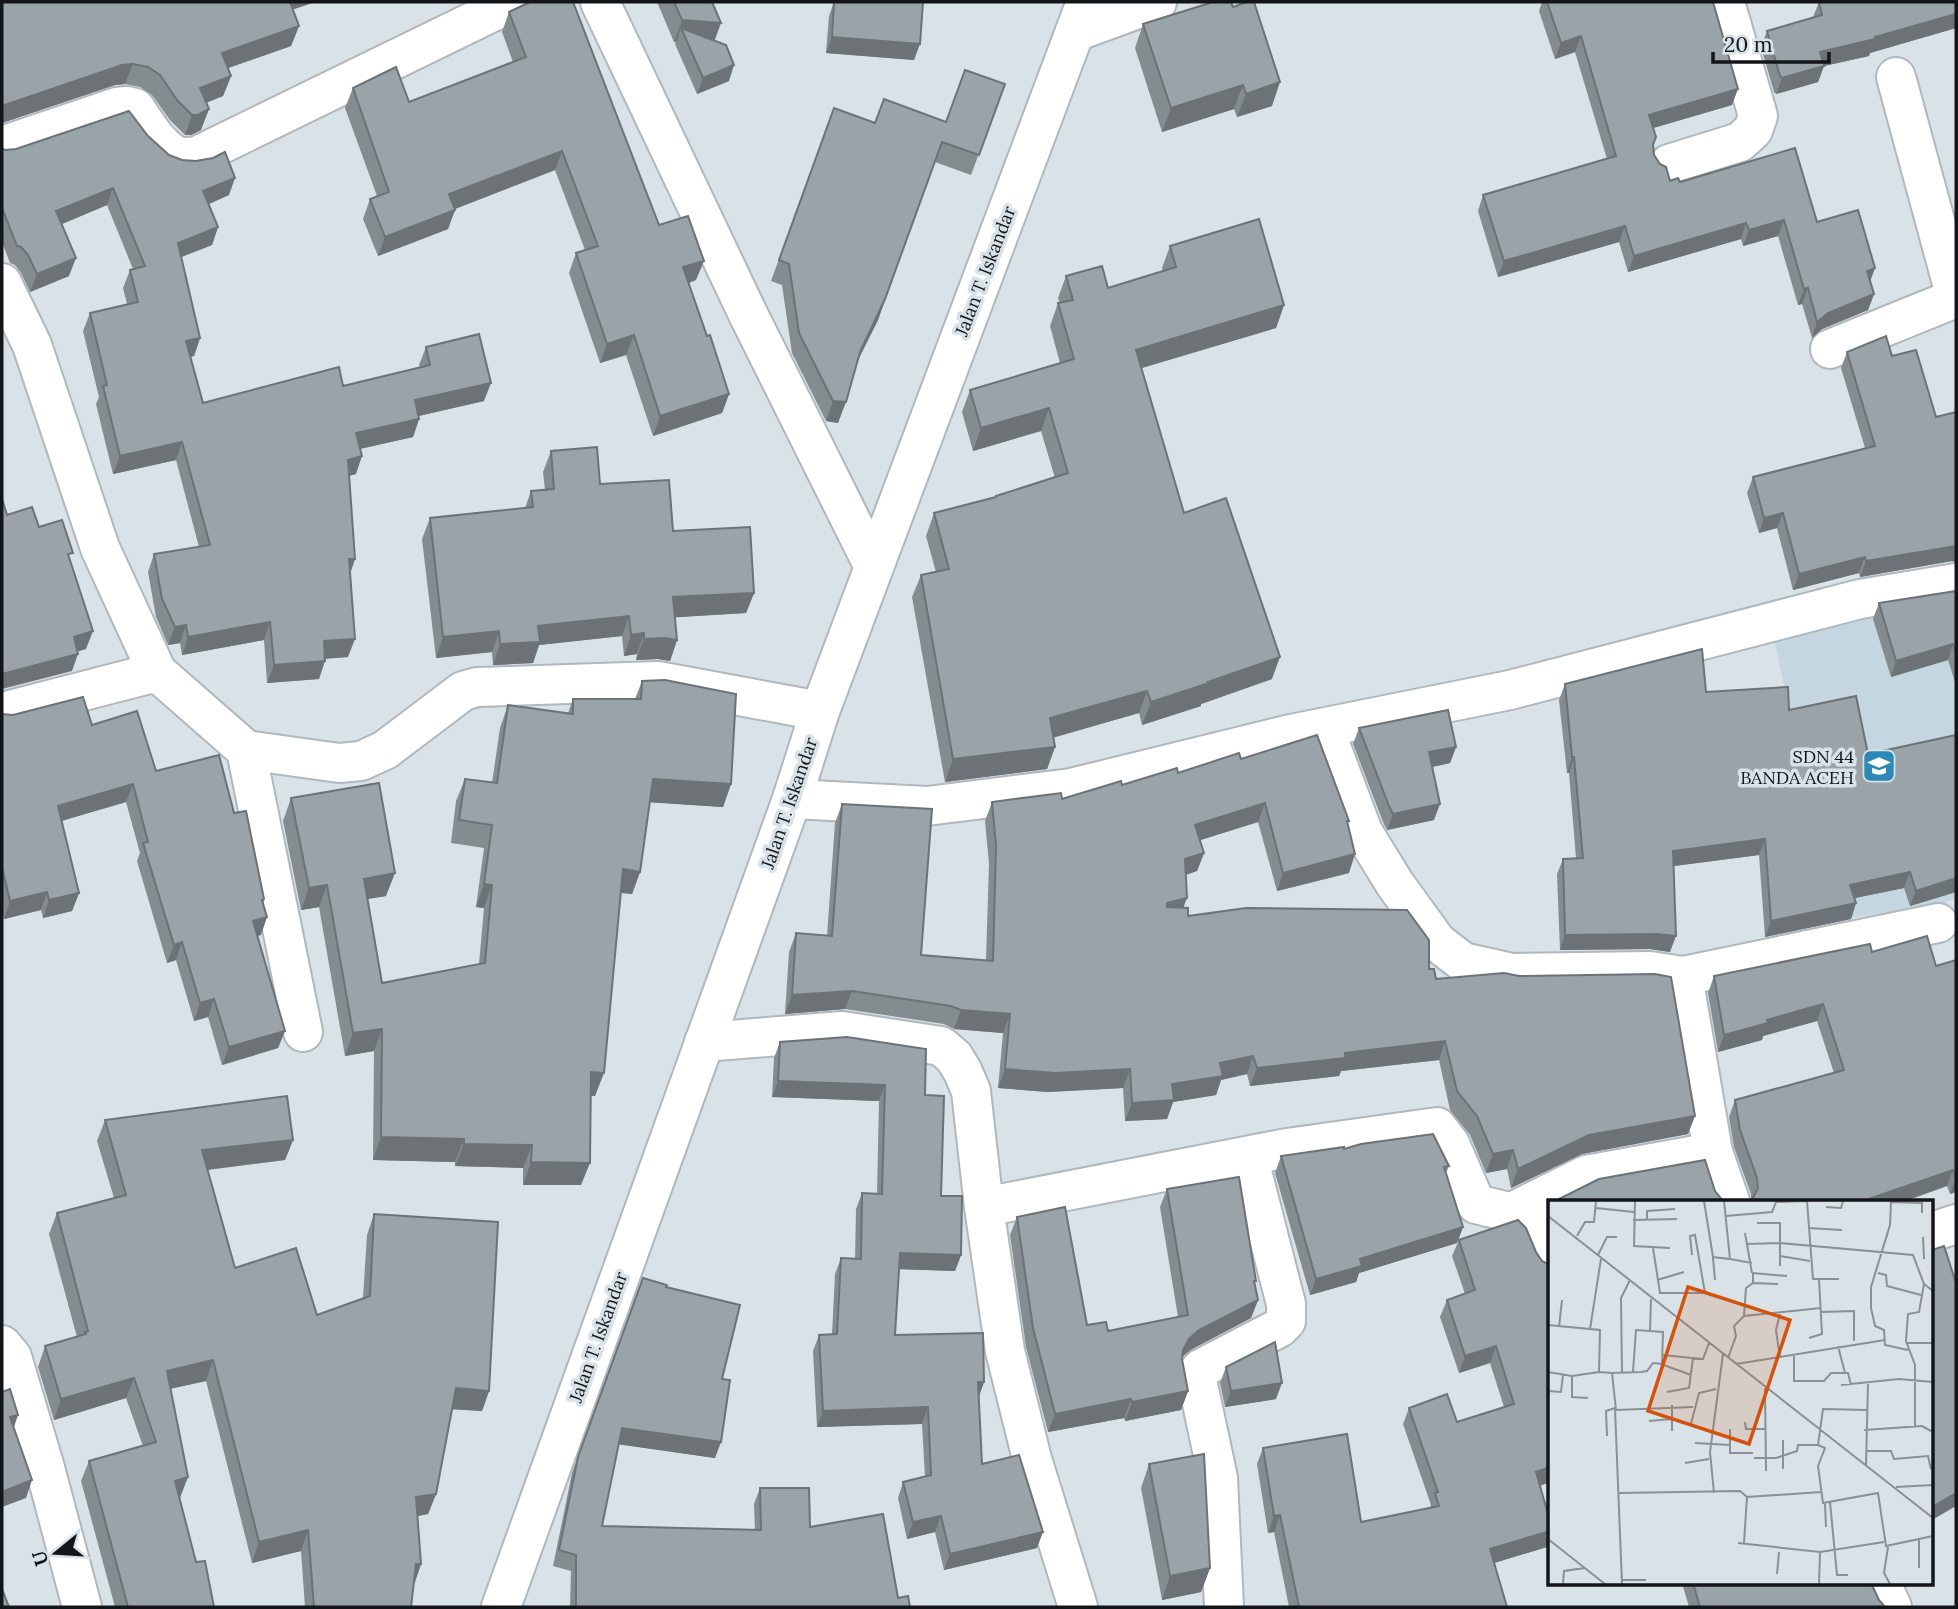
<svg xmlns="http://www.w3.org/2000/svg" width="1958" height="1609" viewBox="0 0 1958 1609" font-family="Lora,serif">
<rect width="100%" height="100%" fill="#d9e2e7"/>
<path fill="#c6d6e0" d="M1956,580v319l-23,7 -100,14 -60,-287z"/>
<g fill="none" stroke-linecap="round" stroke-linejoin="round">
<defs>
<g id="minor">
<path d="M600,2l148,312 125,251"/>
<path d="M1075,32l82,-30"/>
<path d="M1896,77l60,221"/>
<path d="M2,146l115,-39 10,-1 8,2c11,16 22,36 40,47 7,3 15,2 22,1l316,-154"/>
<path d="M1669,164l71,-22 13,-12 5,-14 -33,-114"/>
<path d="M2,283l30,62 68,203 57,124 89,78 93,13 22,-2 24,-11 78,-59 14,-4 181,-6 162,30"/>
<path d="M1830,349l126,-51"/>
<path d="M2,712l155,-40"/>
<path d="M1324,728l39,104 32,52 42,58 26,20 49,11 138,-2 33,5 255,-53"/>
<path d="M246,750l57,282"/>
<path d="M792,799l135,7 144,-18 220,-54 219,-44 350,-91 96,-16"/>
<path d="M1683,976l30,176 17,49"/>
<path d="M704,1042l138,-11 99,15 13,11 9,15 8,19 13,116 21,144 27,108 46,148"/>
<path d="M984,1207l303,-59 150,-21 13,17 26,60c46,12 58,8 74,57"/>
<path d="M1510,1213l76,-38 127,-23"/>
<path d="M1932,1232l24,-8"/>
<path d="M2,1345l10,12 33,111 37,139"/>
<path d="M1881,1583l11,24"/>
<path d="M501,1607l291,-808 28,-88 266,-709"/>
<path d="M1224,1607l-6,-129 -21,-98 1,-8 4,-4 77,-40 7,-7v-17l-38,-148"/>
</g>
</defs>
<use href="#minor" stroke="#b0b8bd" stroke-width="42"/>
<use href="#minor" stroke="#fff" stroke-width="38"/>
</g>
<g fill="#848c90">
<path d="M2,2h313l-22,7 6,17 -8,20 -63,22 3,8 -8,20 -17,7 -5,27 -10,5h-6l-15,-15 -18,-25 -12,-8 -15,-3 -10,1 -113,38z"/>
<path d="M657,2h55l3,39 14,40 -32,13 -22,-50 1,-2h-2z"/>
<path d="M834,2h89l-9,58 -88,-7 3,-37z"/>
<path d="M1213,2l59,104 -35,11 -3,-8 -72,23 -27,-84 8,-24z"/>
<path d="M1542,2h171l19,103 -79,23 3,9 -2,8v10l16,26 147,41 58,46 -5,13 4,13 -6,16 -46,19 -10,9 -10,-34 -4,1 -20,-69 -35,10 -2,-7 -113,33 -9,-30 -121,35 -20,-66 5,-16 124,-36 -32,-107 -20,7 -16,-48z"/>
<path d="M1819,2h137v26l-86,25 -1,3 -45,10 -6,16 -42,12 -2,-2 -13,-45 6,-16 46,-14z"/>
<path d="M509,12l187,268 -7,3 18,53 22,58 -7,19 -69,23 -27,-81 -26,8 -31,-90 7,-20 9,-3 -30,-80 -100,39 -7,20 -70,27 -15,-37 7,-20 7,-3 -32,-88 8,-20 56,14 104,-40 -11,-30z"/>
<path d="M1005,84l-34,91 -36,-13 -57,158 -22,44 -18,59 -12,-2 -34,-68 -10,-68 -11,-4 63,-173 41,15 71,-1z"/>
<path d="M148,136l21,19 60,40 -20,9 9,23 -6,18 -31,12 19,81 -6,18 -4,1 13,46 140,-17 77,-19 -1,-2 7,-18 58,54 -65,15v3l-6,18 -53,12 -4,25 -7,2 6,83 -5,13 -2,85 -23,2 -6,20 -52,4 -3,-43 -82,15 -2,-12 -12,2 -12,-28 -8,-45 6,-18 45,-7 -23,-87 -63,14 -17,-70 3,-7 -16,-66 7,-18 37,-9 -4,-16 7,-18 3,-1 -26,-64 -45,19 7,52 -39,16 -9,-19 -6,-8 -5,-2 -8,-21v-94l3,2z"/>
<path d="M1170,246l114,59 -8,23 -134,40 42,145 88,166 -71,25v2l-59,19 -3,-12 -86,24 2,10 -8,22 -102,13 -33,-185 9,-22 15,-3 -10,-36 8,-23 61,-16 1,-1 59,-18 -14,-47 -68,20 -11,-39 8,-22 90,-27 -10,-37 8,-23h2l-2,-5 8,-22 42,12 55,-16 -1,-4z"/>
<path d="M1847,352l45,4 44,61 20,-5v150l-4,-1 -92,16 -1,-4 -66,17 -16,-62 -18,5 -12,-40 6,-16 112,-29 -24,-80z"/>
<path d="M551,451l49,33 73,47 81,62 -8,20 -71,4 2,23 -7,21 -12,-2 -22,1 1,-6 -13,2 -2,-20 -83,9 -6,18 -40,2 -1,-13 -56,6 -14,-119 8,-21 95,-10 6,-17 14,-1 -2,-18z"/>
<path d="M1956,591v94l-8,-25 -57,17 -18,-58 6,-16z"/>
<path d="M642,681l89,103 -8,23 -73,-5 -10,70 -8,22 -11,-1 -26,203 -4,-1 -10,90h-58v-17l-68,-2v-4l-82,-2 1,-109 -29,5 -26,-149 -18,3 -18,-89 8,-23 95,98 -19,3 15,84 97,-19 5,-56 -8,-1 8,-59 -33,-5 5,-42 9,-22 27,4 8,-55 8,-23 60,8 5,-14h62z"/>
<path d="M1565,684l141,8 83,18 79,44 88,-19v157l-46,14 -6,-18 -49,10 1,5 -5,16 -86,18 -6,-82 -86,11 -3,86 -20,-3 -90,1 -3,-76 6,-15 13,-1 -7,-85h-2l-8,-73z"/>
<path d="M2,714l90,11 64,46 78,42 30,86 -3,36 -4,1 28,95 -7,17 -56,17 -14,-48 -14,4 -18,-61 -9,3 -30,-102 3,-8 -14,-51 -65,19 18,72 -7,18 -29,7 -2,-8 -37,9 -2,-7z"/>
<path d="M1359,728l97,19 -6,16 -18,4 2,53 -47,10 -4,-8 -30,-78z"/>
<path d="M1241,759l107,66 1,48 -72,18 -19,-69 -58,18 4,13 -7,18 -11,4 -2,33 4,8 241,53 7,10 252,155 -106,20 -71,34 -4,-19 -21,4 -16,-38 -20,-25 -11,-50 -98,11 -2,5 -89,10 -3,-12 -26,6 -5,15 -43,7 -6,17 -42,2 -2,-33 -75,4 -50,-4 5,-55 -49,-4 -10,-5 -99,-15 -60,5 4,-62 7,-19 31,3 8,-113 7,-19 79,151 65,5 3,-96 -4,-43 7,-19 70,-3z"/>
<path d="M1872,952l64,14 20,-6v232l-6,2 -3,-8 -42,15h-156l2,-2v-5l-17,-47 -5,-30 6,-17 99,-27 -17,-52 -54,15 -1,4 -44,12 -10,-59 6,-17z"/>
<path d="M780,1042l145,53 16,101 20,59 -6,16 -56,-2 -4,66 89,47 -5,15 3,67 55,84 -93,22 -9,-38 -28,7 -9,-41 5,-16 22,-5 -3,-53 -105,3 -4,-76 6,-16 13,-1 3,-60 6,-16 14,1 1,-50 6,-16 15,1 2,-93 -107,-4 2,-39z"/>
<path d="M105,1120l188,20 -8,20 -77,10 27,98 82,47 46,-17 4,-63 7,-21 115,177 -7,20 -30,-2 -16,85 -8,20 -11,2 4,48 -7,20 -3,23h-106l-4,-56 -49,12 -46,-182 -36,8 10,109h-1l17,64 18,45h-99l-34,-126 8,-20 54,-15 -17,-48 -72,22 -16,-53 7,-21 32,-9 -28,-103 8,-21 57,-15 -17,-57z"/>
<path d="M1344,1149l105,17 -3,7 17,54 -6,16 -98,30 -3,9 -46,13 -35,-122 6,-17z"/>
<path d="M1167,1189l88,95 3,16 -7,18 -59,31 -10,8 6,34 -7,19 -56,11 -1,-3 -76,14 -22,-85 -16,-112 7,-18 70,108 21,6 70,-14 -18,-110z"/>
<path d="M1459,1240l77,12 6,9 8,4v217l-10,4 10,35v17l-3,9 -53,16 13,44h-218l-15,-75 -6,1 -11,-69 6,-16 98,74 69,-14 1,-3 -28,-81 6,-16 48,14 47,-15 -14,-44 -31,10 -19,-56 7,-17 18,-6 -13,-38z"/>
<path d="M643,1278l23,9 56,92 -7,79 -96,-14 -17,82 153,4 -1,-26 6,-16 150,119h-340l1,-36 -18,-5 19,-93z"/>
<path d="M1226,1367l50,32 -51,8 -5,-24z"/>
<path d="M1149,1464l61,104 -9,24 -39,8 -21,-112z"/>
<path d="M1682,1583h177l20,17 6,7h-196z"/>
</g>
<g fill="#6c7276">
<path d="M285,2h30l-35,12z"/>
<path d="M1956,14v14l-86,25 -1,3 -45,10 -6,16 -42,12 6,-16 38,-26z"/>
<path d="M682,20l39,3 -8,22 -32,-17 -5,14h-2z"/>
<path d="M299,26l-8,20 -77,27 8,-20z"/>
<path d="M1581,36l-6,16 -20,7 6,-16z"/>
<path d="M832,37l88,7 -6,16 -88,-7z"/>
<path d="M133,64l-8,20 -10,1 -113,38v-17l120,-41z"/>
<path d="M734,65l-5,16 -32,13 6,-16z"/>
<path d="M231,76l-8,20 -31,12 8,-20z"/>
<path d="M1280,82l-8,24 -35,11 9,-23z"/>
<path d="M1243,85l-9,24 -72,23 9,-24z"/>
<path d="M1738,89l-6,16 -89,26 6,-16z"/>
<path d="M209,109l-8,21 -10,5h-6l7,-20z"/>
<path d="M562,151l-7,19 -113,44 7,-20z"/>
<path d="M235,178l-6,17 -32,14 6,-18z"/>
<path d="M113,188l-6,17 -57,24 6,-18z"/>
<path d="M455,210l-7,19 -70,27 7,-19z"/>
<path d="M1784,220l-6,16 -35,10 6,-16z"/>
<path d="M1746,223l-5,16 -113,33 6,-16z"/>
<path d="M1625,226l-6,16 -121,35 6,-16z"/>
<path d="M218,227l-6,18 -41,16 7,-18z"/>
<path d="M76,258l-7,18 -39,16 7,-18z"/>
<path d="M704,261l-8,19 -20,7 7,-20z"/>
<path d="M1875,268l-6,16 -2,-13z"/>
<path d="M1808,288l-6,16 -4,1 6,-16z"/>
<path d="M1874,294l-6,16 -46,19 -10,9 5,-16 11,-9z"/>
<path d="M885,299l-7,21 -26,52 8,-20z"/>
<path d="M1284,305l-8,23 -148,44 8,-22z"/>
<path d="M634,335l-8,20 -26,8 7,-19z"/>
<path d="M200,338l-6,18 -14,3 6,-18z"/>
<path d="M491,383l-7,18 -75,17 6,-18z"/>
<path d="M729,394l-7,19 -69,23 7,-20z"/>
<path d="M833,401l13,1 -8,21 -12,-2z"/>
<path d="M1049,408l-8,23 -68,20 8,-23z"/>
<path d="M419,419l-6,18 -63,14 6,-18z"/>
<path d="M182,442l-6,18 -63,14 7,-18z"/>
<path d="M362,456l-6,18 -15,4 7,-18z"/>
<path d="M1783,513l-6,15 -18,5 5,-15z"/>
<path d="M1956,546v16l-4,-1 -92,16 6,-16z"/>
<path d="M1865,557l-6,16 -66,17 6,-16z"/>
<path d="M349,559h6l-6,18z"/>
<path d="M754,593l-8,20 -81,5 8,-21z"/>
<path d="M629,616l-7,20 -83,9 -6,18 -40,2 7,-21 38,-18z"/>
<path d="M270,622l-6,18 -82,15 6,-18z"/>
<path d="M186,625l-6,18 -12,2 7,-18z"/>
<path d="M93,631l-7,18 -19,6 7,-18z"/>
<path d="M499,631l-7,21 -56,6 7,-21z"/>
<path d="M644,633l-7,21 -13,2 7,-21z"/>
<path d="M665,638l12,2 -7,21 -12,-2 -22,1 8,-21z"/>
<path d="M355,639l-7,18 -30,2 6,-18z"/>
<path d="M1953,644l-5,16 -57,17 5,-16z"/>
<path d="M78,654l-6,17 -70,18v-15z"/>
<path d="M1280,657l-8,22 -71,25v2l-59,19 9,-23z"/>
<path d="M325,661l-6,18 -52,4 7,-18z"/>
<path d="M1147,691l-8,22 -97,28 8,-23z"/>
<path d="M1055,747l-8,22 -102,13 8,-23z"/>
<path d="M1456,747l-6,16 -27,6 6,-17z"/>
<path d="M1572,757h2l-5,16h-2z"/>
<path d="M653,779l78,5 -8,23 -79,-5z"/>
<path d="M133,784l-7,18 -75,22 7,-18z"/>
<path d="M1265,803l-7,19 -70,22 7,-19z"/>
<path d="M1440,804l-6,16 -47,10 6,-16z"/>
<path d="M1765,839l-6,16 -92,12 6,-16z"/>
<path d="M1204,853l-7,18 -19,6 7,-18z"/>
<path d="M1355,854l-6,19 -72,18 6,-18z"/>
<path d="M623,869l17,3 -8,22 -17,-2z"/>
<path d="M1910,872l-6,16 -59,12 5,-15z"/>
<path d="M395,873l-9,23 -31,5 9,-22z"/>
<path d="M1956,878v14l-46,14 6,-15z"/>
<path d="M484,884l8,1 -8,23 -8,-1z"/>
<path d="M327,885l-8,22 -18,3 8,-22z"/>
<path d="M47,892l-6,18 -37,9 6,-18z"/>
<path d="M79,893l-7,18 -29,7 6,-18z"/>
<path d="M1187,898l-7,18 -20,6 7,-19z"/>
<path d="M1856,903l-5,16 -86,18 6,-16z"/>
<path d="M267,917l-6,18 -15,4 7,-18z"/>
<path d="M1656,934l20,2 -6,16 -20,-3 -90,1 5,-15z"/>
<path d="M182,942l-6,18 -9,3 7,-18z"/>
<path d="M852,991l-7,18 -60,5 7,-19z"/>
<path d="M214,999l-6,18 -14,4 6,-18z"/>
<path d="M1823,1004l-6,17 -54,15 -1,4 -44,12 6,-17 43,-15z"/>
<path d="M961,1010l49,4 -7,19 -49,-4z"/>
<path d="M382,1029l-8,22 -29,5 8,-23z"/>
<path d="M285,1031l-7,17 -56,17 7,-18z"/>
<path d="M1445,1041l-6,19 -98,11 -2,5 -89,10 7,-18 88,-15z"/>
<path d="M1253,1056l-6,18 -26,6 -5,15 -43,7 -6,17 -42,2 7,-18 88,-40z"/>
<path d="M1005,1069h125l-7,19 -75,4 -50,-4z"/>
<path d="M591,1072l13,1 -9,23 -12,-1z"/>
<path d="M778,1081l107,4 -6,16 -107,-4z"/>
<path d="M1695,1116l-7,18 -106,20 -71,34 7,-19 71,-34z"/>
<path d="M381,1137l83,2 -9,23 -82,-2z"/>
<path d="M293,1140l-8,20 -90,11 7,-21z"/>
<path d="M464,1144l68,1 -9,23 -68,-2z"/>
<path d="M1513,1150l-6,19 -21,4 7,-19z"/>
<path d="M531,1162l59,1 -9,22h-58z"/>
<path d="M1953,1170l-6,16 -42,15h-42z"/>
<path d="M1956,1177v15l-6,2z"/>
<path d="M1463,1227l-6,16 -98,30 -3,9 -46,13 6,-16 44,-20z"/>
<path d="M900,1253l61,2 -6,16 -61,-2z"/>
<path d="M1258,1300l-7,18 -59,31 -10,8 1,-7 6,-11 10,-9z"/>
<path d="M1496,1346l-6,17 -31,10 6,-17z"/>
<path d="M213,1360l-7,21 -47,10 8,-20z"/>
<path d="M134,1378l-8,20 -72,22 7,-21z"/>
<path d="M978,1382h6l-6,16z"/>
<path d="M1282,1383l-6,16 -51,8 6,-16z"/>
<path d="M456,1388l33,3 -7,20 -34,-2z"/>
<path d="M1188,1391l-7,19 -56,11 7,-19z"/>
<path d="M1131,1399l-7,19 -76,14 7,-18z"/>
<path d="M928,1407l-6,17 -105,3 6,-16z"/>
<path d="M18,1415l-6,18 -2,-16z"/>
<path d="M622,1428l99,14 -6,16 -99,-14z"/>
<path d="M1550,1467v15l-20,7 6,-17z"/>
<path d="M188,1477l-8,21 -13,4 8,-21z"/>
<path d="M32,1480l-6,18 -24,9v-15z"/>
<path d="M1956,1493v13l-24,14v-13z"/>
<path d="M436,1494l-8,20 -20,4 8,-21z"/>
<path d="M1280,1515l-6,17 -6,1 6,-17z"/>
<path d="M941,1516l-6,16 -28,7 6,-17z"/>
<path d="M308,1530l-7,21 -49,12 7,-21z"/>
<path d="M1550,1531v7l-3,9 -63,19 6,-17z"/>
<path d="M1043,1532l-6,16 -93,22 6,-16z"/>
<path d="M416,1564h5l-7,21z"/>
<path d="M1210,1568l-9,24 -39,8 8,-24z"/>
</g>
<g fill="#9aa3a8" stroke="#6c7276" stroke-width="2">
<path d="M2,2h288l9,24 -77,27 9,23 -31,12 9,21 -11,6h-6l-15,-15 -17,-25 -12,-8 -15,-3 -11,1 -120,41z"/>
<path d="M530,2h43l86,223 29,-9 16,45 -21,6 24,69 3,-1 19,59 -69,22 -26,-81 -27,9 -31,-91 22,-7 -36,-95 -113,43 6,16 -70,27 -15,-38 19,-7 -36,-104 43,-21 13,35 117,-45 -17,-45z"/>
<path d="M674,2h38l9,21 -39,-3z"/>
<path d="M834,2h89l-3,42 -88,-7z"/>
<path d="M1213,2h18l2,5 14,-5h7l26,80 -34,12 -3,-9 -72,23 -28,-84z"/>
<path d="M1547,2h166l25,87 -89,26 7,22 -3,7 1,11 6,9 6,3 4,14 8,-3 2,4 115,-34 22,74 41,-12 17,58 -8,3 7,23 -46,19 -11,9 -9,-34 -4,1 -20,-69 -35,10 -3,-7 -112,33 -9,-30 -121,35 -21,-66 133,-39 -35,-120 -20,7z"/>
<path d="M1819,2h137v12l-81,23v2l-55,13 4,14 -42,12 -2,-2 -13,-45 55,-16z"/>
<path d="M681,28l45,17 8,20 -31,13z"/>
<path d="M965,70l40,14 -26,71 -37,-13 -57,157 -25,53 -14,50 -13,-1 -34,-68 -10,-69 -10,-4 55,-152 41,15 9,-24 62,23z"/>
<path d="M129,111l19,25 21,19 13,5 14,1 17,-3 12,-6 10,26 -32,13 15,36 -40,16 22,95 -14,3 17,62 136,-36 4,19 87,-21 -4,-18 53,-13 12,49 -76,17 4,19 -63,14 6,23 -14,4 7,99h-6l6,80 -31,2 1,20 -51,4 -4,-43 -82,15 -2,-12 -11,2 -13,-28 -8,-45 56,-9 -28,-103 -62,14 -17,-70 4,-1 -17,-72 48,-11 -8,-32 15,-4 -32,-78 -57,23 20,47 -39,16 -9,-19 -7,-8 -4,-1 -15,-38v-60l3,2 11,-1z"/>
<path d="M1259,219l25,86 -148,45 48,163 42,-15 54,159 -72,25 1,1 -58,19 -4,-11 -97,27 5,29 -102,12 -32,-184 28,-6 -15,-56 62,-16v-1l72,-23 -19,-65 -68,20 -11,-38 104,-31 -16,-56 15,-3 -7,-24 36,-10 6,22 68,-21 -6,-21z"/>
<path d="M1886,336l6,20 24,-6 20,67 20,-5v134l-90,15 -1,-4 -66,17 -16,-61 -19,5 -11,-41 122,-31 -28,-94z"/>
<path d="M597,447l3,37 69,-4 4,51 77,-4 4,66 -81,4 4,43 -12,-2 -21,1v-6l-13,2 -2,-19 -91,10 2,16 -40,2 -1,-13 -56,6 -13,-119 103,-11 -2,-16 23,-2 -3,-38z"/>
<path d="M2,499l5,16 25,-8 7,20 23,-7 11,33 -5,1 25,77 -19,6 4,17 -76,20z"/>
<path d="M1956,591v62l-3,-9 -57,17 -17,-58z"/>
<path d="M1702,649l4,43 82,-5 1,23 67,-14 12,58 88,-19v143l-40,13 -6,-19 -60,13 6,18 -85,18 -6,-82 -92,12 3,85 -20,-2 -91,1 -2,-76 20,-1 -9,-101h-2l-7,-73z"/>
<path d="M665,680l71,14 -5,90 -78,-5 -13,93 -17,-3 -19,204 -13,-1 -1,91 -59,-1 1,-17 -68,-1v-5l-83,-2 1,-108 -29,4 -26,-148 -18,3 -18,-90 88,-15 16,90 -31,6 18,104 103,-20 7,-78 -8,-1 8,-59 -33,-5 6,-41 32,4 11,-78 65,9v-15h68l1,-18z"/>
<path d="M83,697l9,28 45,-14 19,60 63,-16 15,58 12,-2 18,88 -2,1 5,17 -14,4 32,110 -56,16 -15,-48 -14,4 -18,-61 -8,3 -31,-102 5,-1 -15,-58 -75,22 21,87 -30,7 -2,-8 -37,9 -8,-33v-154l11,1z"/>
<path d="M1448,710l8,37 -27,5 11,52 -47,10 -4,-8 -30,-78z"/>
<path d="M1317,735l32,86h-2l8,33 -72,19 -18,-70 -70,22 9,28 -19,6 2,39 -20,5v4l21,1v8l58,-8 161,2 22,30v29h5l2,10 68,-6 15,3 136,-2 16,3 24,139 -106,19 -71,34 -5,-19 -20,4 -16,-38 -20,-25 -12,-50 -100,12v5l-88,10 -4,-12 -33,7 3,13 -51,8 2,16 -42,3 -2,-34 -75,4 -50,-4 5,-55 -49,-4 -10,-4 -99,-15 -60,4 4,-62 36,3 10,-132 90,5 -11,146 72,6 3,-116 -4,-43 69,-9 1,6 59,-18 1,4 55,-17 1,5 61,-20 2,6z"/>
<path d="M1927,936l9,30 20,-6v217l-3,-7 -90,31h-114l4,-3 5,-10 -1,-10 -17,-48 -5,-30 109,-30 -21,-66 -56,16 1,3 -44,12 -10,-59 156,-32 2,8z"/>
<path d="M847,1037l79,12 -1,46 19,1 -3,100h21l-1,59 -61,-2 -5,82 88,-2 1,49h-6l4,82 37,-9 24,77 -93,22 -9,-38 -28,6 -10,-40 28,-7 -3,-68 -105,4 -4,-76 18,-1 4,-76 20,1 1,-66 20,1 3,-109 -107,-4 2,-39z"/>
<path d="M287,1096l6,44 -91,10 33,118 61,-20 21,67 53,-19 4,-82 124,8 -9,169 -33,-3 -20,106 -20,3 5,67h-5l-5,43h-97l-6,-77 -49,12 -46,-182 -46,11 21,106 -13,4 21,81 9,-1 9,46h-86l-39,-146 67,-19 -22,-64 -73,21 -16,-53 41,-12 -1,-2 3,-1 -31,-118 69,-18 -21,-75z"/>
<path d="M1433,1134l16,32 -5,1 19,60 -103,32 2,7 -46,13 -35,-123 63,-9v2l17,-5z"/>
<path d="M1705,1160l10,31 8,10h-163l-1,-2 40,-20z"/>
<path d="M1239,1177l17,104h-2l4,19 -59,30 -10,9 -6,11 -1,9 6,32 -56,11 -1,-3 -76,15 -22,-86 -16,-111 48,-10 22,118 19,-3 2,9 80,-16 -21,-126z"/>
<path d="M1518,1220l8,8 10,24 6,9 8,4v202l-14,5 14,49v10l-60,18 17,58h-208l-19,-92 -6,1 -11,-68 84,-14 14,88 78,-16 -4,-13 3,-1 -29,-84 38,-14 10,28 57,-18 -18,-58 -31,10 -18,-56 28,-10 -16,-50z"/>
<path d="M1944,1246l12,37v210l-24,14v-257z"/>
<path d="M643,1278l24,7 -1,2 74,18 -18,74 8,1 -9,62 -99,-14 -20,98 159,4 -1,-42h49l1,39 73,-13 15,84 10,-2 2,11h-334v-52l-17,-5 19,-93z"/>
<path d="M1275,1342l7,41 -51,8 -5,-24z"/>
<path d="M10,1389l8,26 -8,2 22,63 -30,12v-100z"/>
<path d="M1204,1454l6,114 -40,8 -21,-112z"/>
<path d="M1693,1583h166l1,1 11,-1 8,17 6,7h-185z"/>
<path d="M2,1589l7,18h-7z"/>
</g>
<defs>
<symbol id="school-square" viewBox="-11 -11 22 22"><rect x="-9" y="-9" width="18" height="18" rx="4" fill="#2c88b5" stroke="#d9e2e7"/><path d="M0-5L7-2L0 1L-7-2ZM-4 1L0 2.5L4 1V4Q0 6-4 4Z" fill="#fff"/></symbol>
</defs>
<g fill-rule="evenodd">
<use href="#school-square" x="1860" y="747" width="38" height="38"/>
</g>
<g text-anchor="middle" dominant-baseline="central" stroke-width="7" stroke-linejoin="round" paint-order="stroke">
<g font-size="18" fill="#131618" stroke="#d9e2e7">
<text transform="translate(985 271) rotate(-69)">Jalan T. Iskandar</text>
<text transform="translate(789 803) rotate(-71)">Jalan T. Iskandar</text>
<text transform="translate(598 1337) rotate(-70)">Jalan T. Iskandar</text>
</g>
<g font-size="18" fill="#131618" stroke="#d9e2e7" text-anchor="end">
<text x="1854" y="756">SDN 44<tspan x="1854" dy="21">BANDA ACEH</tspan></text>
</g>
</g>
<g transform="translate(1548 1200)">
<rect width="385" height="385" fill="#d9e2e7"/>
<path fill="none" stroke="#8a9094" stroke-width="2" d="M87,1l-1,45 36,2M156,1l9,56 17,2 -6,-58M343,1l-1,24 -19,62v21l4,18 9,4 1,15 23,5M343,2l31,1v10M278,7l15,1 2,-7M48,8l38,4M0,16l385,302M178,16l46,-4 4,-10 31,-1 6,78h26M85,20l44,-1M99,20v-9l28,-2M209,23h23v20l133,12 11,29 9,7M260,28l34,2M197,33l7,40M29,36l8,-14h9l2,-21M375,37l1,22M199,44l33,-1v23M105,48l7,45h45l-10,-58 -5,1 2,19M50,55l9,-18h10M232,56l30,5M165,58l2,22M182,59l22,4M330,73l8,2 1,11 34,9M109,80l27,-8M205,83v-10l34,3M273,112l33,-1v30M196,116l2,-28 7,-5 25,1M0,125l52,5 -1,42M11,127l3,-27M42,129l11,-70M102,130l1,-31M261,138l13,-4 -3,-55M359,143h26M290,146l7,27M114,155l41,4 6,-16M246,155v26h30l7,-8h17l3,12M180,158l8,-22 -2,-10 10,-10 77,-8M232,158l-4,-28 4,-16M113,164l30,11M188,164l149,-24M0,172l24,4 27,-4 13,1 29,-1 6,-1 6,-8 9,1 1,-32 -27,-2 -3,42M64,173l4,37 77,-3M74,173l-1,-75 9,-18M24,176v21l16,1M293,185l58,-6 34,3M217,188l1,83M0,191l13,1 2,-17M119,192l22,-4 4,-30M124,205v26M67,209l7,175M101,221l23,-2M197,222l1,7h20M143,224l8,-31 17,-4M367,226v-61l-9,-24 2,-27 11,-2 5,-28M182,229v24h23M316,230l58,-4 11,6M59,236l-1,-25 9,-3M235,240v29M147,243l35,2M270,245l5,-36 44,1M318,251h25l3,8 34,-3 3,13M206,258h22l21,-7 1,-6h20l7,3 -7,18 5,37 55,-10 8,53 47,-10M137,263l24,-4M318,265l2,-81M348,287l37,-2M70,293l122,-2 7,6M166,293l-4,-41 13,-98M282,302l7,73h11M277,304l1,23M0,339l57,45M190,343l82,9 64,-10M196,343l3,-46 74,-5M340,347l-4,26 6,11M371,368v-28M229,374l2,-22M74,380h24M15,384l1,-13 21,-3M271,384l1,-32"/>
<path fill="#d3520d" fill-opacity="0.15" stroke="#d3520d" stroke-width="3.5" d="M140,87l102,33 -41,124 -101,-33z"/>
<rect width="385" height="385" fill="none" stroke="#131618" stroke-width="3.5"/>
</g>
<rect width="1958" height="1609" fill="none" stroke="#131618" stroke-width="7"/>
<g transform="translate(56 1553) rotate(252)" stroke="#d9e2e7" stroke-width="5" paint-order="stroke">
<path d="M0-5L12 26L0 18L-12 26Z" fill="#131618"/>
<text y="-10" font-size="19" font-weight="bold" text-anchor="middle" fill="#131618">U</text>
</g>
<path d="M1713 52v10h116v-10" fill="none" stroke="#131618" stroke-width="3.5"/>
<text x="1724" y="52" font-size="21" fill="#131618" stroke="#d9e2e7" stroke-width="5" paint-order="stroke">20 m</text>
</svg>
